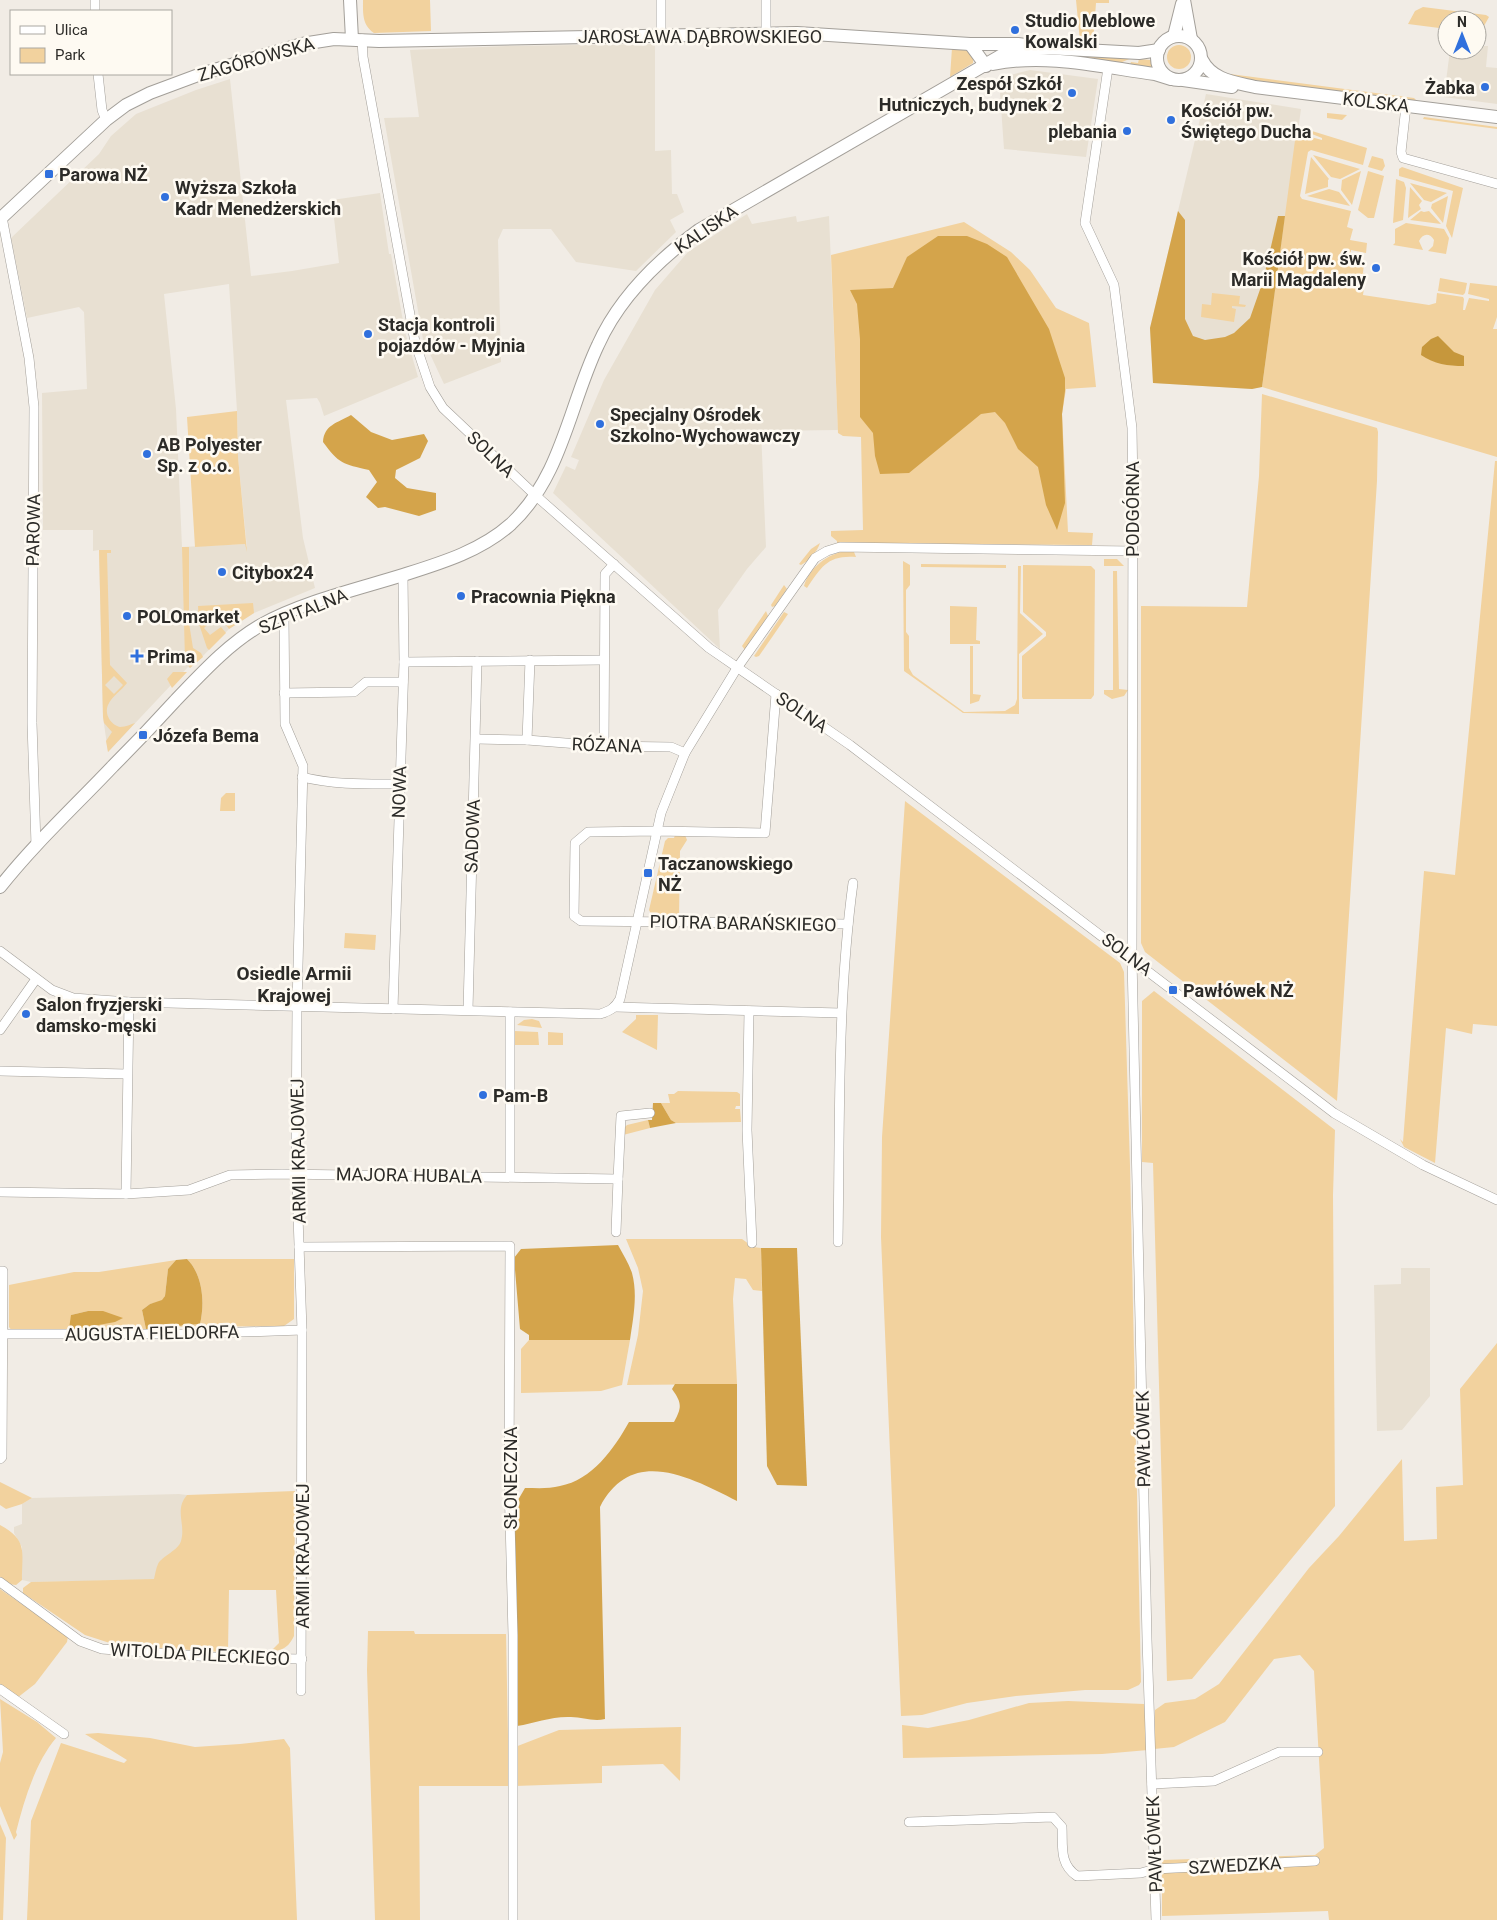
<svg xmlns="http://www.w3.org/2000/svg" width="1497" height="1920" viewBox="0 0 1497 1920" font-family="Roboto,sans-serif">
<rect width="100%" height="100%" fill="#f1ece5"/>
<g fill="#e8e0d2" fill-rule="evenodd">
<path d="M655,44v107l16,-1 1,44h5l7,18 -14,8 6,12 -40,39 -60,-9 -25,-33h-48l-5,11 3,122 -57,22 -21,-45 -39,-221 35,-1 -9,-67 97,-4z"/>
<path d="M1477,46h11l-2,21 11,1v36l-53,-7 6,-47h27z"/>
<path d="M1030,70l68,9 -12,78 -82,-8 -5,-71z"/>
<path d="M230,79l21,197 41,-5 47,-8 -7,-63 48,-7 9,61h2l14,78 13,45 -94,39 -4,-13 -3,-5 -31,2 17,138 12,50 -61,25 -25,16 -27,28 -12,11 -2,-1 -80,85 -5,-35 -4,-167 -6,1v-21h-50l-1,-137 45,-4 -3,-77 -5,-5 -52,11 -16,-80 88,-84 12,-18 25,-22 60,-24zM229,284l8,127 1,46 9,91 -2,-4 -63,3 -6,-138 -12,-115z"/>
<path d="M1206,94l95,15 -39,278 -10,2 -99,-6 -3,-55z"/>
<path d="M747,214l5,10 44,-8 1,6 32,-6 9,214 -77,1 5,116 -19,22 -29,41 2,39 -167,-156 13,-27 9,4 4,-10 -8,-3 33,-77 51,-90 33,-38z"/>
<path d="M1401,1268h29v128l-28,34 -25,1 -3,-146 27,-1z"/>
<path d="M179,1494l8,1 2,84 -158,3 -9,-2v-33l-8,-14v-6l8,-3v-20l10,-6z"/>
</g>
<g fill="#f2d29e" fill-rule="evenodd">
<path d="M363,0h67l1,31 -57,2c-12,-8 -11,-20 -11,-33z"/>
<path d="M1076,0h33v3h-13l-3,40 -13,-2z"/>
<path d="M1423,7l63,8 3,2 -5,9 2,8 -9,-1v-13h-30v9l-39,-5 7,-13z"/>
<circle cx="1179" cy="57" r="12"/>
<path d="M952,48c10,1 23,2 21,15l-23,14z"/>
<path d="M1030,53l102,5 -10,4v4z"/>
<path d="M1139,59l12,1 3,10 -25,-3 2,-5 7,1z"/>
<path d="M1230,74l184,24 3,3 -187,-24z"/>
<path d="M1327,113l20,2 -5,5 -15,-2z"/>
<path d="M1424,117l73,10v2l-74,-10z"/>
<path d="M1312,131l55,17 -4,17 -52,-15 -3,2 -8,44 2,3 49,12 -4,16 6,2 -3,11 17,3 -1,10 -15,-3 -2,10 15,3 -1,10 3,1 -3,21 66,10 7,-2 1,-10 26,4 1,2 -1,11h2l4,-12 20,3v-2l-21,-5 2,-11 27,3v31l-4,12h4v128l-235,-70 34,-254 26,7v-2l-10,-4z"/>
<path d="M1313,155l47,14 -20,10 -9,-2z"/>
<path d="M1372,156l11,3 2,7 -3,5 -14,-4z"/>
<path d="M1311,157l18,22 -1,1v7l-23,7z"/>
<path d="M1402,167l61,21 -11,50 -6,-12 7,-35 -54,-15v-7z"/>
<path d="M1361,171l-9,34 -11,-15 1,-10z"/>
<path d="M1368,171l16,5 -10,42h-6l-10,-8z"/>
<path d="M1396,179l8,3 2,6 -3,32 -10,3z"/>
<path d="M1410,183l37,10 -16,9 -7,-2z"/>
<path d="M1410,187l12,14 -3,4 2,4 -13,9z"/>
<path d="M1329,189l10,3 11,14 -43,-10z"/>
<path d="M1448,196l-5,27 -12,-15 1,-4z"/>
<path d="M1421,211l3,1 5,-1 12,13 -31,-4z"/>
<path d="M964,222l47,30 19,18 26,38 33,15 7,64 -30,2 -4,25 6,118 25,1 -1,12 -255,-2v-2l-6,-5v-5l32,-1 -2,-93 -18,-1 -5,-3 -7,-178z"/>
<path d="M1406,223l38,6 5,9 -3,16 -18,-3 5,-5 1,-6c-4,-7 -11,-7 -15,1l4,9 -30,-5 2,-2v-14z"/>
<path d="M1440,278l27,5 -2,10 -2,2 -25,-4z"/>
<path d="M1212,293l28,3 -1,8 7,1 -1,2 -13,-1v2l4,1 -2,13 -33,-5 1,-13 9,1z"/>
<path d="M1262,394l115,34 1,4 -1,49 -40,620 -192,-149 -4,-9v-337l106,1 12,-131z"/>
<path d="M237,411l1,46 9,95 -2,-8 -50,3 -8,-130z"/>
<path d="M1495,461h2v565l-24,-2 -1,10 -26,-6 -11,135 -31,-16 -4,-8 3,3 21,-271 31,4z"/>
<path d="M820,543c-2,8 -13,19 -19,22l-2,-1 12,-15z"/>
<path d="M182,547h7v76l4,25 8,5 2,4 -13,11 -5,-8z"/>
<path d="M99,550h12v3h-4l3,112 17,18c-5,7 -15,13 -19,22 -4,9 3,20 12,22 6,0 11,-3 15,-4l-27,29 -2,-11 6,-9 -8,-9 -1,-6zM114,676l9,9 -9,9 -9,-9z"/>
<path d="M841,552h13l2,5c-28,-2 -34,9 -49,31l-3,-2c5,-17 21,-30 37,-34z"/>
<path d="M1104,559h13l7,7h-20z"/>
<path d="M903,561l7,4v20l-4,5v42l3,4v32l4,7 51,37 41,-1 10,-6 2,-6 1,-133h3l-1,47 23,21 -24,20v60l-56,-1 -59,-42z"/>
<path d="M921,564l85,1v3l-85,-1z"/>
<path d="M1023,565l68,1 4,4 -1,125 -3,4h-68l-1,-2v-41l24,-20v-4l-23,-20z"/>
<path d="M1113,571h4l2,118 9,1 -4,6 -12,3 -8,-5v-4h9z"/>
<path d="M784,585l3,4 -12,17 -3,1 -1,-2z"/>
<path d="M253,603l1,10 -25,16 -13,-18 -10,9 3,3 -5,5 6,7 11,-8 5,6 -17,17 -2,-2 -8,-24 -1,-18z"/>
<path d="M950,606l27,1 -1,33 4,1v3h-30z"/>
<path d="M766,611l2,5 -23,34 -3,-4z"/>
<path d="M784,612l4,2 -29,42 -3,1 -2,-1z"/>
<path d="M970,646h3v48l8,1 -2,6 -9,3z"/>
<path d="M173,672h14l-15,16 -5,-9z"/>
<path d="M226,793h9v18h-15l1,-13z"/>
<path d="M905,801l215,162 4,9 6,194 11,516 -2,3 -11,5h-43l-69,6 -49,7 -45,12 -21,1 -20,-479 1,-100z"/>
<path d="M675,835h10l2,5 -7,11 -1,68h-25l-5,-9 16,-69 3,-3h6z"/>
<path d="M345,933l31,2 -1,15 -31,-2z"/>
<path d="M1154,991l181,139 -2,65 2,311 -143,173 -25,2 -14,-518 -11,-1v-161z"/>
<path d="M636,1015h22l-1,35 -35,-18 14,-13z"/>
<path d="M532,1019l7,2 3,7 -25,-3 7,-5z"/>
<path d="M514,1031l24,1 1,13h-25z"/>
<path d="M548,1032l15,1v12h-15z"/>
<path d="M678,1091l59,1 3,2v12h-4l-1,3h5l1,13 -65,1 -5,-3 -10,-17h9l-2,-9h6z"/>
<path d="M648,1120l2,8 -27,7 2,-8 2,-2z"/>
<path d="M626,1239h116l11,8 8,1 1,43 -9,-1 -7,-11 -11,-1 -2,21 4,85 -110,1 11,-50 5,-44 -5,-23z"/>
<path d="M187,1259h107v60l-10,7 -109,1 25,-3c5,-21 3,-49 -13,-65z"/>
<path d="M176,1260l-8,9 -3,27 -3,5 -12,3 -8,6 4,19 -133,3 -4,-5v-42l65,-13h25zM88,1311h15l-19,16 -13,3v-15z"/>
<path d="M529,1340h101l-8,45 -21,6 -80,2v-44z"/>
<path d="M1497,1343v577h-168l-1,-9 -166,5v-56l153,-5 9,-7 -10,-177 -14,-16 -26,4 -49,63 -51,25 -20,2 1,-39 10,-7 30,-4 24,-15 90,-116 30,-32 63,-77 2,82 33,-2 -1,-52 27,-2 -3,-96z"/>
<path d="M0,1482l32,16 -10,6 -16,5 -6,-4z"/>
<path d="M295,1491l-1,145c-6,12 -11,14 -24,16l9,-9 -3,-53h-47l-1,61 -7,1 -105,-7 -31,-10 -62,-42v-5l8,-6 123,-3c1,-4 2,-11 4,-15 5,-9 20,-13 23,-23 5,-17 -7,-31 6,-46z"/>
<path d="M0,1525c28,15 22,27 22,55l-6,5 -8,-1 -8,-6z"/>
<path d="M0,1589l68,47 -1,6 -32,42 -18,14 -17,-13z"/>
<path d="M368,1631h46l1,3h91l3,152h-90l1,134h-45l-8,-250z"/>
<path d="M0,1699l37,23 19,16c-21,25 -32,63 -40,94l1,3 -3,5 -14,-34v-43l3,-11z"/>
<path d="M1068,1701l76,3 2,5 2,41 -46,4 -199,4 -1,-33 26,3 41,-8 60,-17z"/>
<path d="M681,1727l-1,54 -17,-17 -61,2v17l-87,3v-39l44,-17z"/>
<path d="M98,1733l52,5 45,9 45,-3 44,-5 6,9 7,172h-270l4,-99 30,-78 63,20 3,-3 -42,-26z"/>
<path d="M0,1824l6,14 -3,82h-3z"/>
</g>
<g fill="#d4a44b">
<path d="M1178,211l7,9v99l8,17 12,4 20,-3 9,-4 16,-15 13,-37 15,-65h7l-23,171 -10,2 -99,-6 -3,-55z"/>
<path d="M938,236h29l20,8 20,13 42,72 16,49v13l-3,23 3,89 -8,27 -11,-25 -8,-38 -20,-18 -13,-26 -10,-11 -14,2 -72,59 -29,1 -5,-18 -2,-23 -13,-16v-78l-3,-35 -7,-14 43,-2 14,-31z"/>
<path d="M351,415l20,17 21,8 32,-6 4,7 -8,17 -24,12 -1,8 12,10 29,5v17l-17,6 -34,-9 -7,1 -12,-11 11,-15 -8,-12c-26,-6 -30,-6 -46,-28 1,-17 14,-19 28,-27z"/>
<path d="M653,1103h8l10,17 5,3 -26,5 -2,-8h4z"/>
<path d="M618,1245c5,9 11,19 14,28 6,22 1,46 -2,67h-101v-5l-9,-6 -6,-71 7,-9z"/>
<path d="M761,1248h36l10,238 -30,-1 -10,-19z"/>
<path d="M187,1259c16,16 18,44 13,65l-54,5 -4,-19 8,-6 12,-4 3,-4 3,-27 8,-9z"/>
<path d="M88,1311h15l20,7 -8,4 -44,8 -2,-1 2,-14z"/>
<path d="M675,1384h62v117c-46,-23 -105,-56 -137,6l5,212c-12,3 -22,-2 -34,-2 -19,-1 -36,6 -54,9l-3,-219 11,-19c12,0 24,1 35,-2 32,-6 54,-37 69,-64h45c8,-15 8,-19 -2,-33z"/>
</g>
<path fill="#c6973c" d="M1438,336l16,16 10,4v10c-16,0 -30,-2 -43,-11l1,-8 9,-8z"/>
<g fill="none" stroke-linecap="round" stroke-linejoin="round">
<defs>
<g id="street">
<path d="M661,0v35"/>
<path d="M766,0v33"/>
<path d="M95,11v-11"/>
<path d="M362,39l1,18 52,285 15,45 13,21 92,87 174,153 141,97 484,368 89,52 74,35"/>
<path d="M1108,68l-23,155 29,62 18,143 1,63 -1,467 15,681 9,281"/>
<path d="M98,74l4,36 4,10"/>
<path d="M1406,106l-5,46 2,6 94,26"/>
<path d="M2,217l27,141 5,49 -2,316 4,122"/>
<path d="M284,615l1,109 18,42 -6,240 -1,153 6,171 -1,361"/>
<path d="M404,662l200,-2"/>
<path d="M284,693l70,-1 12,-10h37"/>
<path d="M776,694l-11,139 -108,-2 -69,1 -13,11 -1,73 7,5 267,3"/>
<path d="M476,739l51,1 77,6 67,1 14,6"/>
<path d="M527,740l3,-80"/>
<path d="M604,746l1,-172 9,-10"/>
<path d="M302,777c32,8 65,7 97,7"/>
<path d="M0,951l52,39 21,8 56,4 471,12c10,-3 15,-6 20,-15l41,-186 24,-60 52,-85 78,-110 12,-7 13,-4 293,4"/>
<path d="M615,1007l226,6"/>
<path d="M393,1009l11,-347 -1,-87"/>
<path d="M468,1010l9,-349"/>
<path d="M749,1011l-2,119 5,113"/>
<path d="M510,1012v164"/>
<path d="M0,1030l36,-51"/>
<path d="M0,1071l127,3"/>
<path d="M618,1179l3,-63 29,-3"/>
<path d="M0,1192l126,2 63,-4 41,-15 52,-1 336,5 -2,53"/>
<path d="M126,1194l3,-192"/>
<path d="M838,1242c2,-120 -1,-240 15,-359"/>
<path d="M299,1247l211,-1 -1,235 4,154v285"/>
<path d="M0,1271h3l-1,186 -2,2"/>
<path d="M2,1334h183l117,-4"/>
<path d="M0,1582l80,59 22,8 124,9 76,1"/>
<path d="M0,1689l64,45"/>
<path d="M1152,1784l62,-3 65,-29h39"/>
<path d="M909,1822l144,-5 9,10c1,19 -3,37 15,49l64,-3 14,-4 160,-8"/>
</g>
<g id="secondary">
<path d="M350,0l2,39"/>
<path d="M1184,0l7,39"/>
<circle cx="1179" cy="58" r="22"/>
<path d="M1174,36l8,-32"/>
<path d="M970,44l16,22"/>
<path d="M1202,60c10,20 32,22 53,27l242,30"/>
<path d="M993,64c53,-11 109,3 162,10l16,5"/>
<path d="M1183,80l49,7"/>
<path d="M0,219l106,-99 20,-15 24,-12 51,-19 101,-30 32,-5 45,2 418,-8 173,11h48l29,4 92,5 20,-3"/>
<path d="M0,887c34,-43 75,-81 113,-121 21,-21 42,-43 62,-65 26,-27 53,-57 86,-76 41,-23 97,-36 142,-50 38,-12 78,-24 108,-51 51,-48 58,-118 87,-179 21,-47 60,-85 101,-115l303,-175 16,-4 29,-3"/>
</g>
</defs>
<use href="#street" stroke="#a39f99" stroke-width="10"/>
<use href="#secondary" stroke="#a39f99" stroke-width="14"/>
<use href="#street" stroke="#fff" stroke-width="9"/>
<use href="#secondary" stroke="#fff" stroke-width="12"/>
</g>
<g fill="#3070dd" stroke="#fefaf2" stroke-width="2">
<circle cx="1015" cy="30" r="5"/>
<circle cx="1485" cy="87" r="5"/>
<circle cx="1072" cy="93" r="5"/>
<circle cx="1171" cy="120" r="5"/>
<circle cx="1127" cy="131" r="5"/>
<rect x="44" y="169" width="10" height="10" rx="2.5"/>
<circle cx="165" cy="197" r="5"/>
<circle cx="1376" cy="268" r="5"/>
<circle cx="368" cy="334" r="5"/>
<circle cx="600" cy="424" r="5"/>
<circle cx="147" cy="454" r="5"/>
<circle cx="222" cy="572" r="5"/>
<circle cx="461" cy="596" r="5"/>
<circle cx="127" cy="616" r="5"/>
<path d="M134.5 648.5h5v5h5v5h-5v5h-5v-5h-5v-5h5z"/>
<rect x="138" y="730" width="10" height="10" rx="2.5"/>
<rect x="643" y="868" width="10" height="10" rx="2.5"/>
<rect x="1168" y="985" width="10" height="10" rx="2.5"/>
<circle cx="26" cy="1014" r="5"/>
<circle cx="483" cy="1095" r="5"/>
</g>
<g text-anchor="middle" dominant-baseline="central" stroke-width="5" stroke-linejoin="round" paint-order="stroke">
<g font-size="18" font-weight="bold" fill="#2c2b28" stroke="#fefaf2" text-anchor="start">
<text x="1025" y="20">Studio Meblowe<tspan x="1025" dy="21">Kowalski</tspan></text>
<text x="1062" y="83" text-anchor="end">Zespół Szkół<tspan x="1062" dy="21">Hutniczych, budynek 2</tspan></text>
<text x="1475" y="87" text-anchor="end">Żabka</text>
<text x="1181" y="110">Kościół pw.<tspan x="1181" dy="21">Świętego Ducha</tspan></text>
<text x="1117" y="131" text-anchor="end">plebania</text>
<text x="59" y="174">Parowa NŻ</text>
<text x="175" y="187">Wyższa Szkoła<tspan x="175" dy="21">Kadr Menedżerskich</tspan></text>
<text x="1366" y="258" text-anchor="end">Kościół pw. św.<tspan x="1366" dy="21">Marii Magdaleny</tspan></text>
<text x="378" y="324">Stacja kontroli<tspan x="378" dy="21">pojazdów - Myjnia</tspan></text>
<text x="610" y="414">Specjalny Ośrodek<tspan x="610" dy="21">Szkolno-Wychowawczy</tspan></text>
<text x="157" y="444">AB Polyester<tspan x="157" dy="21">Sp. z o.o.</tspan></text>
<text x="232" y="572">Citybox24</text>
<text x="471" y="596">Pracownia Piękna</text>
<text x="137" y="616">POLOmarket</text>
<text x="147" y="656">Prima</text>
<text x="153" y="735">Józefa Bema</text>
<text x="658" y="863">Taczanowskiego<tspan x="658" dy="21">NŻ</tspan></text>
<text x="1183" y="990">Pawłówek NŻ</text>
<text x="36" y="1004">Salon fryzjerski<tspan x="36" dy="21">damsko-męski</tspan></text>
<text x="493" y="1095">Pam-B</text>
</g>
<g font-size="18" fill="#2c2b28" stroke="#fefaf2">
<text x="700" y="36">JAROSŁAWA DĄBROWSKIEGO</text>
<text transform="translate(256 59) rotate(-16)">ZAGÓROWSKA</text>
<text transform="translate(1376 102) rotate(7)">KOLSKA</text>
<text transform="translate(706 229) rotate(-34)">KALISKA</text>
<text transform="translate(491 454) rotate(44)">SOLNA</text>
<text transform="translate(1132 509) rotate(-90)">PODGÓRNA</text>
<text transform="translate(33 530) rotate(-89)">PAROWA</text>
<text transform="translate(303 611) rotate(-22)">SZPITALNA</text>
<text transform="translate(802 712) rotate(34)">SOLNA</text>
<text transform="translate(607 745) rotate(2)">RÓŻANA</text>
<text transform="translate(399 792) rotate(-88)">NOWA</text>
<text transform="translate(472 836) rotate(-88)">SADOWA</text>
<text transform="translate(743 923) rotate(1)">PIOTRA BARAŃSKIEGO</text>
<text transform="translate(1127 954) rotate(37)">SOLNA</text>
<text transform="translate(298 1151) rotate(-91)">ARMII KRAJOWEJ</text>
<text transform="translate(409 1175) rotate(1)">MAJORA HUBALA</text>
<text transform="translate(152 1333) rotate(-1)">AUGUSTA FIELDORFA</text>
<text transform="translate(1143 1439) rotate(-91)">PAWŁÓWEK</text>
<text transform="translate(510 1478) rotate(-90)">SŁONECZNA</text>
<text transform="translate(302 1556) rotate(-90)">ARMII KRAJOWEJ</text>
<text transform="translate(200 1654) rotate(3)">WITOLDA PILECKIEGO</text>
<text transform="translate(1154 1844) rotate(-92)">PAWŁÓWEK</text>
<text transform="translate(1235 1865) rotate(-3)">SZWEDZKA</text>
</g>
<g font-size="19" font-weight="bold" fill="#2c2b28" stroke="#fefaf2">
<text x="294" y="973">Osiedle Armii<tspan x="294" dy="22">Krajowej</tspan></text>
</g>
</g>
<rect x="10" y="10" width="162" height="65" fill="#fefaf2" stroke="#aaa7a1"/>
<rect x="20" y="26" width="25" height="8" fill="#ffffff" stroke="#aaa7a1"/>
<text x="55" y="35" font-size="15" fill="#2c2b28">Ulica</text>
<rect x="20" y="48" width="25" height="15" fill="#f2d29e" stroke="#aaa7a1"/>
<text x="55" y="60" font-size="15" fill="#2c2b28">Park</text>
<g transform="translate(1462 35)"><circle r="24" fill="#fefaf2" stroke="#aaa7a1"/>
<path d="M0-4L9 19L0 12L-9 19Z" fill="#3070dd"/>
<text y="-8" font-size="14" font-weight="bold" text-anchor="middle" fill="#2c2b28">N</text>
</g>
</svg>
